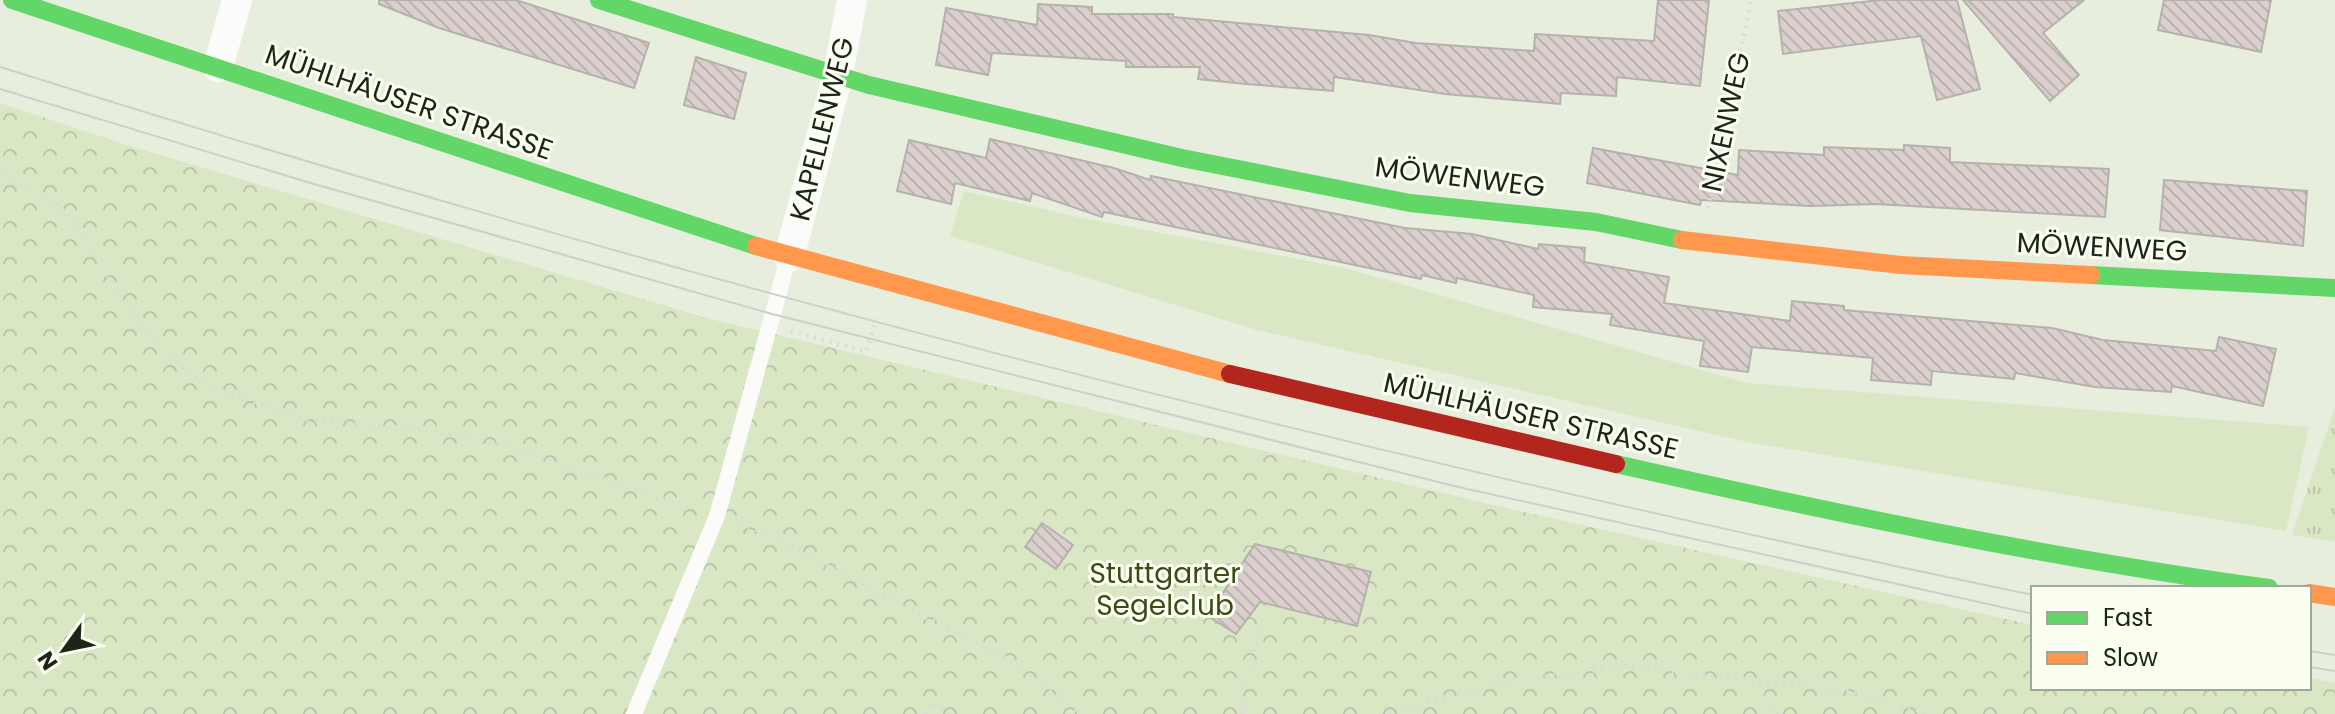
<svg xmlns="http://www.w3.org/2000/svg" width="2335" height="714" viewBox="0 0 2335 714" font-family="Poppins,sans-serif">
<defs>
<pattern id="grass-tufts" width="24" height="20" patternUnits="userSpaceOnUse" patternTransform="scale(2)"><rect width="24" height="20" fill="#dae7c4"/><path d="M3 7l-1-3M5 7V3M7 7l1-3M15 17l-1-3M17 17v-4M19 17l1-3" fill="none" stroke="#bbc6a8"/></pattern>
<pattern id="park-crowns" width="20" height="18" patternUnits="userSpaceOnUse" patternTransform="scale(2)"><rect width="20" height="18" fill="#dae7c4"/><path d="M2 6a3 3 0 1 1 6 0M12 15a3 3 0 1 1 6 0" fill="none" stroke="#bbc6a8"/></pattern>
<pattern id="building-back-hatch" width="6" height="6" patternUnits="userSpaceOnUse" patternTransform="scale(2)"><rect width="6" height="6" fill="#dbcfce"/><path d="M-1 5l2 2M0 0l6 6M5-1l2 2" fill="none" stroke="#bcb2b0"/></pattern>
</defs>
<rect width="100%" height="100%" fill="#e7eedd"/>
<path fill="url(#grass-tufts)" d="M2335,407v135l-43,-7z"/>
<path fill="url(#park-crowns)" d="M0,103l130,43 580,173 809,192 514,114v63h276v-10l26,5v31h-2335z"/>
<path fill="#dae7c4" d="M964,191l114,26 267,51 402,115 562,44 -23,104 -539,-89 -490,-112 -307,-94z"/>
<g fill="url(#building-back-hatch)" stroke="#b5b2ad" stroke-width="2">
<path d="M379,0h137l133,43 -15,45 -195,-60 -60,-24z"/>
<path d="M1658,0h51l-9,86 -83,-9 -1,19 -55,-3 -1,11 -115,-10 -111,-17 -1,14 -87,-7 -48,-5 2,-12h-74v-6l-134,-8 -4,22 -52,-10 10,-57 91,17 1,-21 54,3v7h81v3l196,18 47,8 118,8 1,-17 119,7z"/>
<path d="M1881,0h76l23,89 -43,11 -16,-64 -138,18 -5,-43z"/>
<path d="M1963,0h121l-41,33 36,42 -29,26z"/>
<path d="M2164,0h107l-10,52 -103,-22z"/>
<path d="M696,57l50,16 -12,46 -50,-14z"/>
<path d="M990,139l124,29 36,12 1,-4 254,52 67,6 66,15 1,-5 46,4 -1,14 85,15 -5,26 126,18 2,-20 52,5v4l208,18 51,12 113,11 3,-14 57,12 -13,57 -91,-20 -1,6 -76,-5 -80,-14 -1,6 -82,-8 -1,14 -60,-5 2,-22 -121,-11 -4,25 -48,-6 4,-25 -94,-16 2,-11 -79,-7 1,-12 -77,-17 -1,5 -34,-8 -1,4 -317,-67 -2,5 -70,-24 -2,8 -75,-18 -4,21 -54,-13 12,-51 77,18z"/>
<path d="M1904,145l46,3v14l159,7 -4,48 -229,-13 -66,2 -109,-6 -1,5 -113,-22 6,-35 145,27 1,-25 85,5v-8l80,3z"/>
<path d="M2164,180l143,11 -4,55 -143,-16z"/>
<path d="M1042,523l31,22 -17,24 -31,-22z"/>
<path d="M1255,544l116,28 -14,54 -97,-24 -24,32 -28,-18z"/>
</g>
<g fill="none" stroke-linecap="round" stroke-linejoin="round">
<g stroke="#dadcd7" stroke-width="5" stroke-dasharray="2 6" stroke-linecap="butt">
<path d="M0,173l53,28 23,23 65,103 26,28 48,34 95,31 121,11 85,17 176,62"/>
<path d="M1708,208l43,-208"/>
<path d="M791,331l75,21 10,-33"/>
<path d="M740,524l21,7 255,133 63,50"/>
<path d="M1752,681l26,33"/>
<path d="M925,714l7,-11 17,11"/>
<path d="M1242,714l1,-24 20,-75"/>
<path d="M1381,714l120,-31 122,-17 225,25 83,23"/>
</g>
<path stroke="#fbfcfa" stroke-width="16" d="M634,714l83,-198 71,-257"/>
<g stroke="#fbfcfa" stroke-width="30">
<path d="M218,67l19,-67"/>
<path d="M789,257l49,-182 14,-75"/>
</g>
<g stroke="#63d668" stroke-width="18">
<path d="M12,0l744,246"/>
<path d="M599,0l270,85 313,73 228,45 186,19 86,18"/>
<path d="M2091,275l244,13"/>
<path d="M1616,464c217,49 433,94 653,124"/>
</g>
<g stroke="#ff974d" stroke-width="18">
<path d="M1682,240l219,25 190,10"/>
<path d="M756,246l474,128"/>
<path d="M2309,593l26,4"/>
</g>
<path stroke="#b3261e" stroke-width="18" d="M1230,374l386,90"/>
<g stroke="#cecfcb" stroke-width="2">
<path d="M0,67c668,211 1347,386 2033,528"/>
<path d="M0,89l314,95 458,130 682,172 579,128"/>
<path d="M2309,651l26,4"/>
<path d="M2309,667l26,4"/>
</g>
</g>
<g text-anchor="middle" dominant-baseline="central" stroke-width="6" stroke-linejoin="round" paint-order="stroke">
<g font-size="28" fill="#1f2418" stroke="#fafff2">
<text transform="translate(409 102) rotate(19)">MÜHLHÄUSER STRASSE</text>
<text transform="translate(1726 122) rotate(-78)">NIXENWEG</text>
<text transform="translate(822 129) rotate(-76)">KAPELLENWEG</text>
<text transform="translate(1460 177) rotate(7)">MÖWENWEG</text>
<text transform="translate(2102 247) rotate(3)">MÖWENWEG</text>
<text transform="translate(1531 416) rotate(13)">MÜHLHÄUSER STRASSE</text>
</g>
<g font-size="28" fill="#3b4c13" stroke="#fafff2">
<text x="1165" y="573">Stuttgarter<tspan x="1165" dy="32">Segelclub</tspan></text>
</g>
</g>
<rect x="2031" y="586" width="280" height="104" fill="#fafff2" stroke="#a2a79b" stroke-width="2"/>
<rect x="2047" y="612" width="40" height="12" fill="#63d668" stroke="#a2a79b" stroke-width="2"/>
<text x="2103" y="626" font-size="24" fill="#1f2418">Fast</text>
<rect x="2047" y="652" width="40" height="12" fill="#ff974d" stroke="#a2a79b" stroke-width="2"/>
<text x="2103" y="666" font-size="24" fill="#1f2418">Slow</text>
<g transform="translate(64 650) rotate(237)" stroke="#fafff2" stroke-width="6" paint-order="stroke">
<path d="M0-6L14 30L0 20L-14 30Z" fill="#1f2418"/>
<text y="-12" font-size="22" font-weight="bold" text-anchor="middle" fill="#1f2418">N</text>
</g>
</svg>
